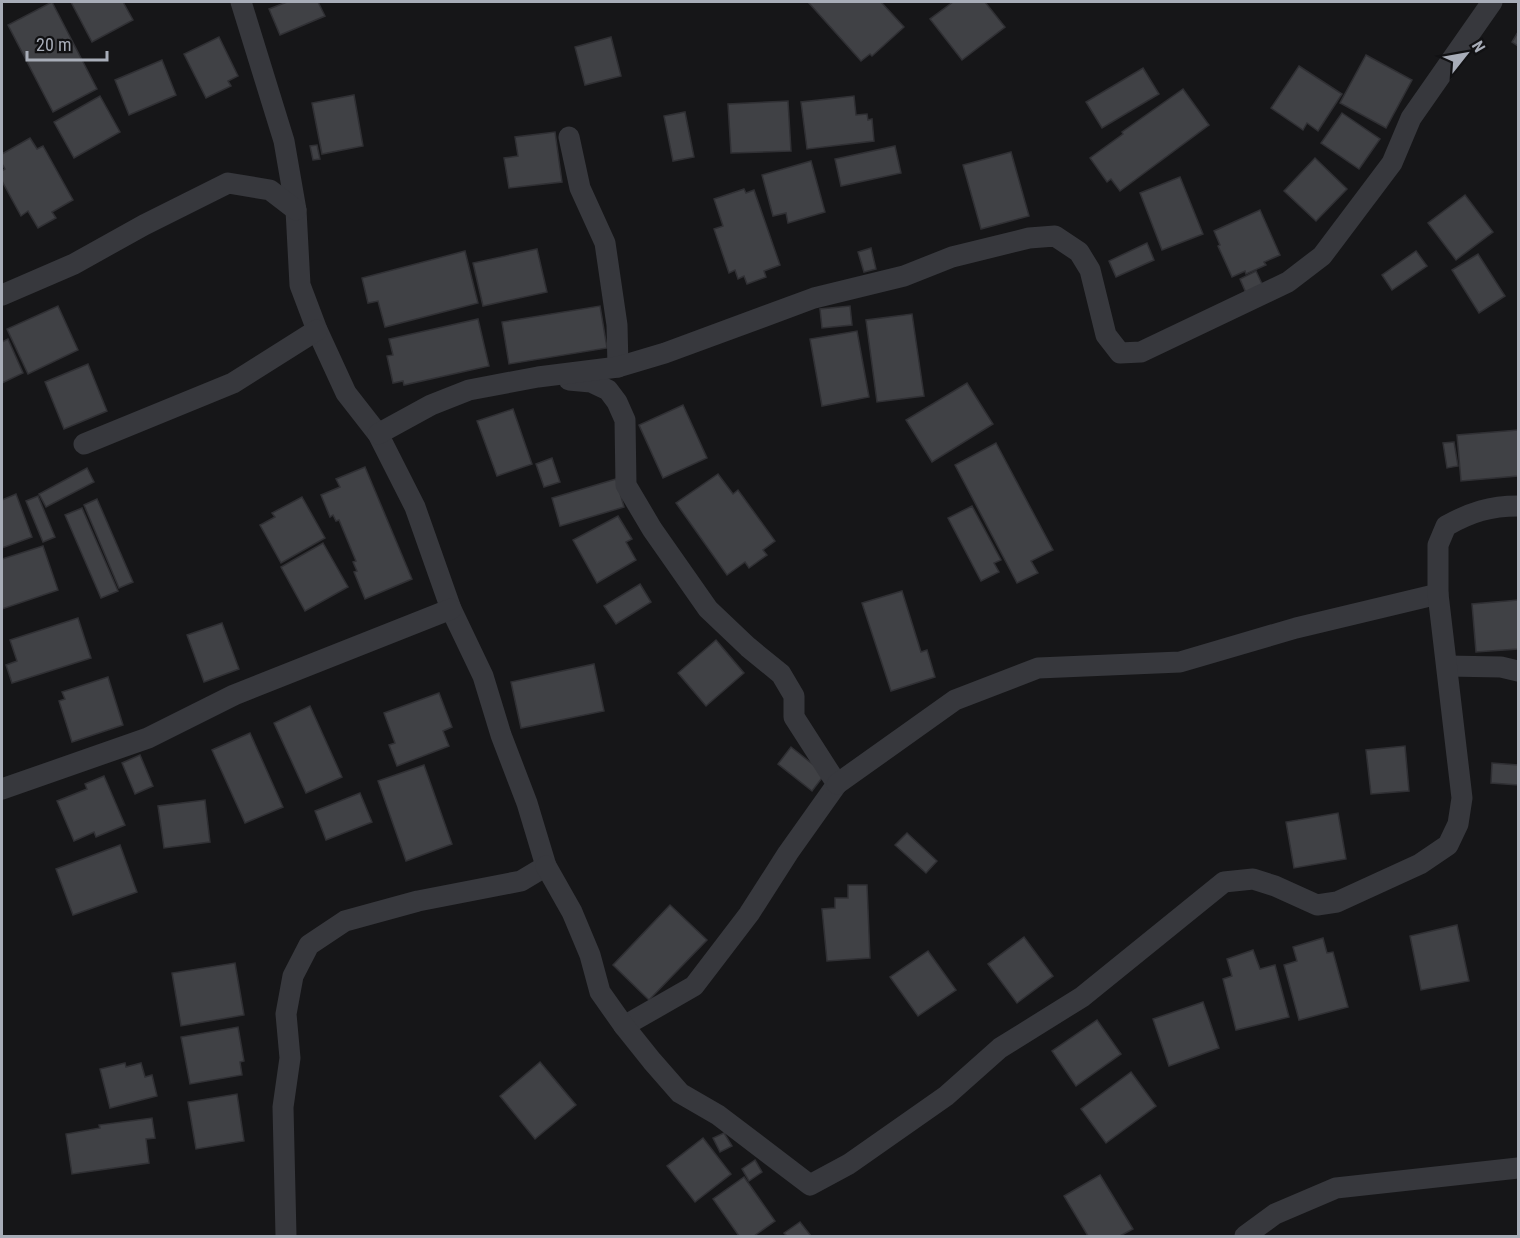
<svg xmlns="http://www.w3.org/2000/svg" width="1520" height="1238" viewBox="0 0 1520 1238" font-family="'Roboto Condensed',sans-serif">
<rect width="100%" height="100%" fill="#161618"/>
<g fill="#404145" stroke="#303034" stroke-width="1.5">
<path d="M52,2l45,87 -44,23 -45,-87z"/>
<path d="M71,2h52l10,18 -41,22z"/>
<path d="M287,2h31l7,14 -45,19 -11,-26z"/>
<path d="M808,2h73l23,25 -32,29 -2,-2 -9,7z"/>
<path d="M953,2h32l20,25 -43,33 -32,-41z"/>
<path d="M1518,32v14l-6,-4z"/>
<path d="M219,37l19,39 -10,5 3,5 -25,12 -22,-44z"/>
<path d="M611,37l10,39 -36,9 -10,-38z"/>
<path d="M1366,55l46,25 -26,48 -46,-25z"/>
<path d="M162,60l14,35 -47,20 -14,-35z"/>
<path d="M1299,66l43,28 -24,37 -11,-8 -4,7 -32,-22z"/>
<path d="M1143,68l16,26 -57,34 -16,-26z"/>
<path d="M1183,89l26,36 -89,66 -9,-12 -4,3 -17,-24 33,-24 -1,-2z"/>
<path d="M354,95l9,51 -41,8 -10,-51z"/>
<path d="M100,96l20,36 -46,26 -20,-36z"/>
<path d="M854,96l2,19 11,-1 1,6 4,-1 2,22 -67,8 -6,-47z"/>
<path d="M788,101l3,50 -60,2 -3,-49z"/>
<path d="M685,112l9,45 -21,4 -9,-45z"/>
<path d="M1342,113l38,26 -21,30 -38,-26z"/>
<path d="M555,132l7,50 -53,6 -5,-30 14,-2 -3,-19z"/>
<path d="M30,138l7,11 6,-3 30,54 -21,12 4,6 -18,10 -10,-17 -7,5 -19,-35v-10l3,-2 -3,-5v-10z"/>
<path d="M317,145l3,14 -7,1 -3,-14z"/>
<path d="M895,146l6,27 -60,13 -6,-27z"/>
<path d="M1011,152l18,64 -48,13 -18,-64z"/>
<path d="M1315,158l32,31 -31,32 -32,-30z"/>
<path d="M811,161l14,51 -37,11 -2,-10 -13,3 -11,-41z"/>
<path d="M1180,177l23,57 -41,16 -22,-57z"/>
<path d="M744,189l2,4 8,-3 26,75 -16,6 2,6 -19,7 -3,-8 -6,3 -3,-9 -6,3 -15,-44 9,-3 -9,-27z"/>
<path d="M1465,195l28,37 -37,28 -28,-37z"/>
<path d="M1260,210l20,45 -16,7 2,3 -20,9 -1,-3 -13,6 -14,-31 2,-1 -6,-14z"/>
<path d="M1147,243l7,17 -38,17 -7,-16z"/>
<path d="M871,248l5,21 -12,3 -6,-20z"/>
<path d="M537,249l10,43 -64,14 -10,-43z"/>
<path d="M465,251l13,52 -93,24 -7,-26 -10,2 -6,-25z"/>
<path d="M1416,251l11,15 -35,24 -10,-15z"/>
<path d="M1478,254l27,42 -26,17 -27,-43z"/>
<path d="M1256,271l7,15 -17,7 -6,-14z"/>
<path d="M58,306l20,44 -50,24 -21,-45z"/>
<path d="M600,306l7,42 -98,16 -7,-42z"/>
<path d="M850,306l2,19 -30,3 -2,-19z"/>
<path d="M912,314l12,82 -47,6 -11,-82z"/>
<path d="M478,319l11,47 -85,19 -1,-4 -10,2 -6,-27 6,-1 -4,-16z"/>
<path d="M857,331l12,66 -47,9 -12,-67z"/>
<path d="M8,339l15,34 -21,10v-41z"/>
<path d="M88,364l19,47 -43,18 -19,-47z"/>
<path d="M967,383l26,41 -61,38 -26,-42z"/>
<path d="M683,405l24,53 -44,20 -24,-53z"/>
<path d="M513,409l19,55 -35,12 -20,-55z"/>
<path d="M1518,430v46l-57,5 -4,-46z"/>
<path d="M1454,442l4,24 -11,2 -4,-25z"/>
<path d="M996,443l57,107 -22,11 7,12 -21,10 -62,-118z"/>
<path d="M552,458l8,24 -16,5 -8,-23z"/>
<path d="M365,467l47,112 -47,20 -11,-27 3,-1 -4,-9 3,-1 -17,-41 -3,1 -3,-6 -3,2 -9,-22 19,-8 -4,-8z"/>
<path d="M87,468l7,14 -48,25 -7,-13z"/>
<path d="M718,474l15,20 5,-4 37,51 -12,9 4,5 -18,13 -4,-6 -18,13 -51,-72z"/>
<path d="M616,479l8,28 -64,19 -8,-28z"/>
<path d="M16,494l16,43 -30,11v-48z"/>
<path d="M38,496l17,41 -12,5 -17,-41z"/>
<path d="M302,497l23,41 -44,25 -21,-38 15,-8 -3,-4z"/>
<path d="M97,499l36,83 -14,6 -35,-83z"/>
<path d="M972,506l29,54 -7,3 5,9 -18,9 -33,-63z"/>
<path d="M82,508l36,83 -17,7 -36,-83z"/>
<path d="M618,516l14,23 -6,3 10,18 -39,23 -24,-43z"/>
<path d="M323,543l25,44 -43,24 -24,-44z"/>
<path d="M43,546l15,44 -56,19v-50z"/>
<path d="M640,584l11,18 -35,22 -12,-18z"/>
<path d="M902,591l19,61 6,-2 8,27 -44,14 -29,-88z"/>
<path d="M1518,600v49l-42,3 -4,-48z"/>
<path d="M78,618l13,40 -79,25 -6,-18 11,-4 -7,-21z"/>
<path d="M222,623l17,46 -35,13 -17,-47z"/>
<path d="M716,640l28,33 -38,33 -28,-33z"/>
<path d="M594,664l10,47 -83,17 -10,-46z"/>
<path d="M108,677l15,48 -51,17 -13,-41 6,-2 -3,-7z"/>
<path d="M439,693l13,34 -9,4 6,15 -52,20 -8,-21 6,-2 -11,-30z"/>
<path d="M310,706l32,71 -36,16 -32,-70z"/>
<path d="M250,733l33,74 -38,16 -33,-73z"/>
<path d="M1405,746l4,45 -38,3 -5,-44z"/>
<path d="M791,747l34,27 -13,17 -34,-27z"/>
<path d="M140,755l13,31 -18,8 -13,-31z"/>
<path d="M1492,763l26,2v20l-27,-2z"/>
<path d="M424,765l28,79 -46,17 -28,-80z"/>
<path d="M104,776l21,49 -29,12 -2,-5 -20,9 -17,-40 30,-12 -2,-5z"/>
<path d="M360,793l12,29 -46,18 -11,-29z"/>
<path d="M205,800l5,42 -46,6 -6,-42z"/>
<path d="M1338,813l8,46 -52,9 -8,-46z"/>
<path d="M907,833l30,28 -11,12 -31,-28z"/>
<path d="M120,845l17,47 -64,23 -17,-46z"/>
<path d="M848,885h19l3,73 -43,3 -5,-52 13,-1v-10h13z"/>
<path d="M670,905l37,35 -58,60 -36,-35z"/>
<path d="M1457,925l12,56 -48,9 -11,-54z"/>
<path d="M1024,937l29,39 -36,27 -29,-39z"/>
<path d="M1323,938l4,15 6,-1 15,55 -49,13 -15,-55 13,-4 -4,-14z"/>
<path d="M1253,950l7,19 15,-4 14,52 -53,13 -13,-51 9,-3 -5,-17z"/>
<path d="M928,951l28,39 -38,26 -28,-39z"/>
<path d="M235,963l9,52 -63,11 -9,-53z"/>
<path d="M1203,1002l16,46 -50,18 -16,-47z"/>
<path d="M1097,1020l24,34 -45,32 -24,-35z"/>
<path d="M238,1027l6,34 -4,1 2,13 -52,9 -9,-47z"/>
<path d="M540,1062l36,43 -41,34 -35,-43z"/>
<path d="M125,1063l1,4 15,-4 4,14 7,-2 5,21 -47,12 -10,-39z"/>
<path d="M1131,1072l25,34 -50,37 -25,-34z"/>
<path d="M237,1094l7,47 -48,8 -8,-47z"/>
<path d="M152,1118l3,20 -9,1 3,24 -77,11 -6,-40 34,-6 -1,-3z"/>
<path d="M724,1133l8,13 -12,6 -7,-14z"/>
<path d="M703,1138l28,36 -36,28 -28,-36z"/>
<path d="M755,1160l7,12 -13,9 -7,-12z"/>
<path d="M1100,1175l33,54 -13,7h-32l-24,-40z"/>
<path d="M744,1177l31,44 -21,15h-15l-26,-37z"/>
<path d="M800,1222l11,14h-24l-3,-3z"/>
</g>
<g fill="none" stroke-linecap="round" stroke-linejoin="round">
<g stroke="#37383d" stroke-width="21">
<path d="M241,2l43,139 12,69 4,75 17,45 29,63 32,41 37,73 36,102 32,67 18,59 26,68 19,63 -25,15 -103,20 -73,20 -36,24 -16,31 -7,38 4,44 -7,49 3,129"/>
<path d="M569,137l11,51 25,55 12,82 1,42"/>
<path d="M2,295l72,-31 70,-39 84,-42 42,7 26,20"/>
<path d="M569,380l22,2 17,8 9,12 8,18 1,65 26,44 56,80 40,38 33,27 13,22v21l43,67 -49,69 -39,61 -55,72 -70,40"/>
<path d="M378,434l53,-29 38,-15 69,-13 80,-10 47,-14 149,-55 90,-22 48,-19 77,-19 26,-2 24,16 11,18 16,65 14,18 21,-1 147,-70 34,-26 70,-93 19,-45 81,-116"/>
<path d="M84,444l149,-61 84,-53"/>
<path d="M1447,666l54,1 17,4"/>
<path d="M837,784l118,-84 83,-32 142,-6 116,-34 142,-34"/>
<path d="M2,789l146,-51 86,-43 217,-86"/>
<path d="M546,866l26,46 18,43 10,37 24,34 28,35 28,32 38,22 92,70 39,-21 97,-68 54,-48 82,-51 142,-115 29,-3 22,7 42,19 20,-3 83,-38 28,-19 10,-21 4,-26 -24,-204v-49l8,-19c25,-14 44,-20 72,-20"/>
<path d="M1245,1236l30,-22 61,-26 182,-20"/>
</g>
</g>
<rect width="1520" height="1238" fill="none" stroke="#a8adb8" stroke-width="6"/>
<g transform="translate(1466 54) rotate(59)" stroke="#111113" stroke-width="4.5" paint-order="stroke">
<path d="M0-4.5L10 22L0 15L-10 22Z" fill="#a8adb8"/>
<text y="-9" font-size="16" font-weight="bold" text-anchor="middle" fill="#a8adb8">N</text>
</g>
<path d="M27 51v9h80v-9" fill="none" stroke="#a8adb8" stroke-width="3"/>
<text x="36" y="51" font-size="18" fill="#a8adb8" stroke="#111113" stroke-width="4.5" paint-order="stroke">20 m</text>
</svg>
